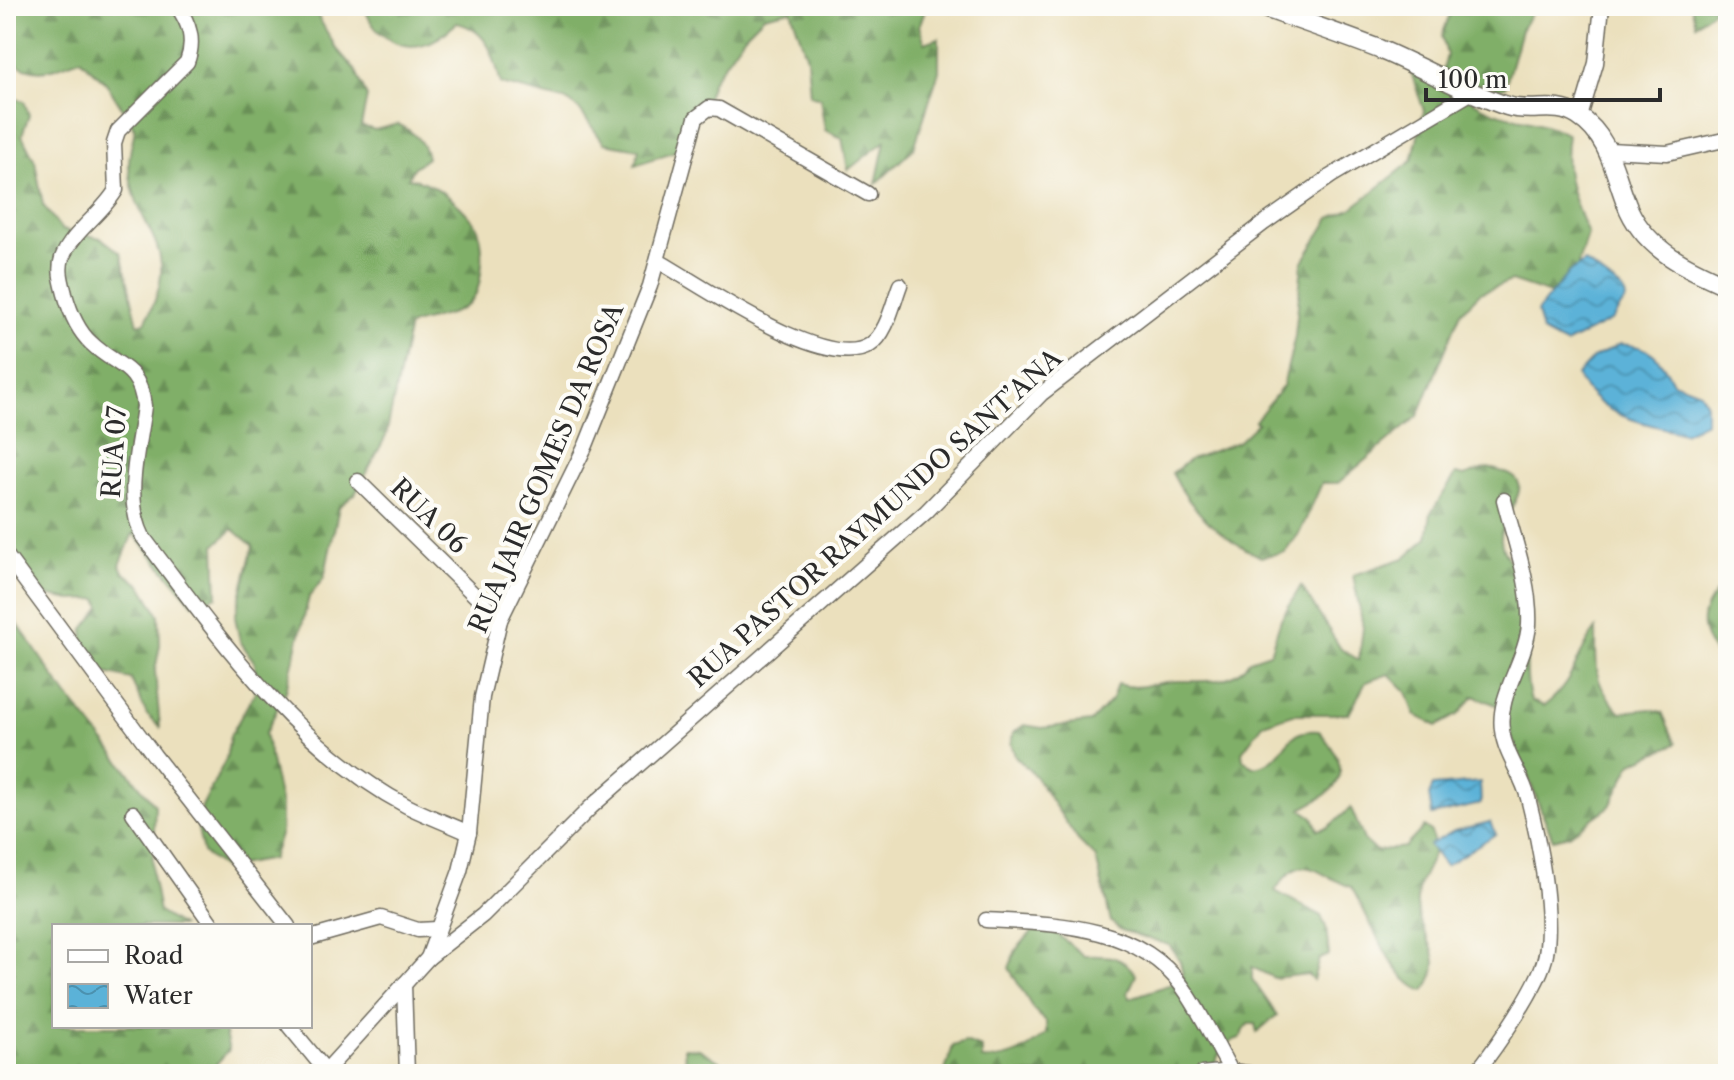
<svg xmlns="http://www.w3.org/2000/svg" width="1734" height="1080" viewBox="0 0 1734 1080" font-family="'Libre Caslon Text',serif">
<defs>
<pattern id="forest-firs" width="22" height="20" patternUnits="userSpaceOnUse" patternTransform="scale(2)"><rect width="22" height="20" fill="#80af68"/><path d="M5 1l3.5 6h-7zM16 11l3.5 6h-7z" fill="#698f56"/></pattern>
<pattern id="water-waves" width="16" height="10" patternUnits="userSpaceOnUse" patternTransform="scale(2)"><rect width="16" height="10" fill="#5bb2d8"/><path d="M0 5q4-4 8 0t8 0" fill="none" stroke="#4b91af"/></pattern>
</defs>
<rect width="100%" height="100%" fill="#fdfcf7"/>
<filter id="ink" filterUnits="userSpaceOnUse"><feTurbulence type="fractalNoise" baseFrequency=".0125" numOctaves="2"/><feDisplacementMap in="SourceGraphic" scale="16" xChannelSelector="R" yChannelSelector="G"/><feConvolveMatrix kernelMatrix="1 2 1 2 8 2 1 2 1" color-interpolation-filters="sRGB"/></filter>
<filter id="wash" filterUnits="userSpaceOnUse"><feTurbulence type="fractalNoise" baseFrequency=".006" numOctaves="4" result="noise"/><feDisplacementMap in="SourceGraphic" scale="32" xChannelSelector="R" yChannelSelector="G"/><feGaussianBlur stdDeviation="1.8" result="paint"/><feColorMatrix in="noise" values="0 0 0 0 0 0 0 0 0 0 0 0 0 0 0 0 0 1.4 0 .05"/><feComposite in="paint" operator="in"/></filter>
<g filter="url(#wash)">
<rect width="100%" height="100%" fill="#ebe0bd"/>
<g fill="url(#forest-firs)" stroke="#566d4a" stroke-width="2">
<path d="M6,6h306l24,42 20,23 11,26 -6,29 14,4 23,-6c15,8 26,17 29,34l-14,10 -5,10c24,2 51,25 66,44 12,15 10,64 -2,78 -14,17 -43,17 -63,26l-23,110 -31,58 -16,13 -15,71 -15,19 -23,94 -21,43 16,72v26l-9,27 -49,9 -20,-15 -5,-24 4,-23 24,-47 4,-23 25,-44v-29l-15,-22 -5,-24 18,-71 -20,-17 -18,16 2,51 -24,8 -60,-71 -13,32 3,7 18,13 18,30 1,30 -5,26 5,56 -13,-12 -16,-36 -30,-7 -20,-20 3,-23 17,-22 -3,-8 -27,1 -26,-5 -39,-35v-464l18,5 5,14 -7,20 13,26 8,44 19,25 39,8 20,15 17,71 7,-2c42,-79 -10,-85 -16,-155 -1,-12 4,-26 6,-38l-29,-46 -26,-24c-32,12 -42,19 -74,0z"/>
<path d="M365,6h562l-8,20 6,17 14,-5v33l-25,77 -38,36 9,-43 -37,29 -6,-32 -17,-8 -5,-32 -10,-3 -3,-37 -16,-48 -27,6 -19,19 -32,45 -9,26 -28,45 -41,14 4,-16 -35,-6 -26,-35 -10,-7 -67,-17c-7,-28 -13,-54 -44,-61 -10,8 -19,18 -33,21 -26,8 -54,-12 -59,-38z"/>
<path d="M1453,6h83l-15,24 -16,57 -7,2 -14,-7 -12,7 1,12c29,20 65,16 95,34 -6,37 5,66 20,99 -4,5 -15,51 -19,62l-7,2 -51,-17 -31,12 -19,19 -43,104 -80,67h-16l-22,49 -15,20 -24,5c-39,-19 -69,-44 -89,-84l19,-14 47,-17 20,-19 -3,-2 28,-35 12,-50 7,-73 28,-45 21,-9 61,-48 12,-50 -13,-39 32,-2 4,-15 -5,-19z"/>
<path d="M1691,6h27l-22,18z"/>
<path d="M1487,468c64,11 13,38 14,72 1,15 17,30 22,45 10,36 -2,85 8,116l13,5c33,-26 29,-47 52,-77 1,40 -5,54 25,83l30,-3 11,3 14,32 -44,19 -22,43 -41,29 -16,4 -54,-133 -25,-10 -15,18 -22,12 -22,-11 -8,-23 -18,-18 -23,8 -17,32h-56l-30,10 -21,28 1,8 10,7c35,-3 26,-40 66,-36 35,40 25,57 -18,78l12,8 5,13 10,-3 23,-19 13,32 12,11 29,-4 19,-20 7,5c1,5 4,13 3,18 -4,19 -18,29 -17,54 1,34 35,51 7,87 -33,-10 -54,-74 -73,-104 -36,-13 -49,-39 -76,4l46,25 5,11 3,28 -10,4 -6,21 -5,-6 -34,4 -22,-11v12l25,36 -20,17 -2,-8h-7l-8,14c-17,4 -24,20 -29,36h-267l9,-28 12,-4 17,6v11c26,2 44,-8 64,-25v-12l-13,-13 -24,-41 7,-18 20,-23 15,2 33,27c23,-1 39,-1 52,19l-8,18 2,5 54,-18 -4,-19 -11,-16 -48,-15 -10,-8 -15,-64 -18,-18 -43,-64 -20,-20 -4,-13 2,-10 11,-8 18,3 49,-6 21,-23 5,-15c24,8 40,-4 63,-3 24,0 56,4 69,-21l21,-7 11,-34 20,-33 40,63 18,11 4,-33 -10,-52 51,-17 23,-20 4,-25 25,-39 8,2z"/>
<path d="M1728,580v93c-27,-39 -40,-54 0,-93z"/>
<path d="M6,607l56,82 93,116 -3,69 7,38 22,14h-127v100h169l6,24 -22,24h-201z"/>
<path d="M684,1048l15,1 41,25h-54z"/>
</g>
<g fill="url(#water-waves)" stroke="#436e82" stroke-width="2">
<path d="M1585,262l39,29 2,8 -14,21 -47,24 -23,-12 -5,-20 31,-39z"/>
<path d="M1620,344c31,2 38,11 53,38l27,10 6,12v18l-22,11c-40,-10 -87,-16 -107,-58l16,-17z"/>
<path d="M1480,782l1,22 -49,11 -3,-20 4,-9z"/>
<path d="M1490,822l6,12 -51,32 -16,-21 25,-14z"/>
</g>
</g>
<g filter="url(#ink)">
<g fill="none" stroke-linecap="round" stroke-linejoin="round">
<defs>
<g id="minor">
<path d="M177,6c13,18 18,35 10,56l-69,69 -4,12 2,47c-14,24 -44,42 -54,68 -4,12 0,24 3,36 5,18 12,36 26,49 26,25 48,21 53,63 -5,42 -21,91 -1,131 74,98 152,210 264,269 20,10 42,18 62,27"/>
<path d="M1580,117l16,-54 6,-57"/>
<path d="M1609,150l58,3 61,-14"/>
<path d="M658,261c42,23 168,113 212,84 17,-11 23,-42 30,-60"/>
<path d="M358,481l142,139"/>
<path d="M6,555l148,200 134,171"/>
<path d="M133,813l80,113"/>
<path d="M986,920c69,4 151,4 196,66 19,26 33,57 49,85"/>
<path d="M310,938l71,-20 37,12 19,-1"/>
<path d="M428,958l32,-87 9,-38 13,-136 18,-77 86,-175 64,-159 46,-168 13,-10 10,1 149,85"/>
<path d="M404,984l3,90"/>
<path d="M289,1026l37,45"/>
<path d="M323,1074l105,-116 55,-43 108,-108 335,-295 115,-118 223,-171 67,-47 143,-85"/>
<path d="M1201,1074l30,-3 24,3"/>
<path d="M1475,1074c19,-24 66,-90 71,-120 7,-44 -7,-113 -18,-156 -6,-24 -23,-43 -26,-68 -5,-35 24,-69 27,-105 2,-41 -15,-85 -25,-125"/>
</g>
<path id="tertiary" d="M1259,6c40,14 81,28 120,43 43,18 85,43 128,57 25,8 48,-5 71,10 34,22 36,60 51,94 19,41 60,59 99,76"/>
</defs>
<use href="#minor" stroke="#6e6a5e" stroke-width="17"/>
<use href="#tertiary" stroke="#6e6a5e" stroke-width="21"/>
<use href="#minor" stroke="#fff" stroke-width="14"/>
<use href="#tertiary" stroke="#fff" stroke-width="18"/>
</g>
</g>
<g text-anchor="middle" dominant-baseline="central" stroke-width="8" stroke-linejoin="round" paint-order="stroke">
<g font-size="26" fill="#2b2b2b" stroke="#fdfcf7">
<text transform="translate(114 452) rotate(-86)">RUA 07</text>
<text transform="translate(546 468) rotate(-67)">RUA JAIR GOMES DA ROSA</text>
<text transform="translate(429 516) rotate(44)">RUA 06</text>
<text transform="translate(875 518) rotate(-42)">RUA PASTOR RAYMUNDO SANT’ANA</text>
</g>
</g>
<rect width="1734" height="1080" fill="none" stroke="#fdfcf7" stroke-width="32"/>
<rect x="52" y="924" width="260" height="104" fill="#fdfcf7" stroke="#a9a8a5" stroke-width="2"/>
<rect x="68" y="950" width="40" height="12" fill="#ffffff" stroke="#a9a8a5" stroke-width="2"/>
<text x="124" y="964" font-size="24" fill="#2b2b2b">Road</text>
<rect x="68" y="984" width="40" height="24" fill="url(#water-waves)" stroke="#a9a8a5" stroke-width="2"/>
<text x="124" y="1004" font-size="24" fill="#2b2b2b">Water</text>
<path d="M1426 88v12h234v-12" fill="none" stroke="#2b2b2b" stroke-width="4"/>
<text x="1438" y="88" font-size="24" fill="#2b2b2b" stroke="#fdfcf7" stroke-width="6" paint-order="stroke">100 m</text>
</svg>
